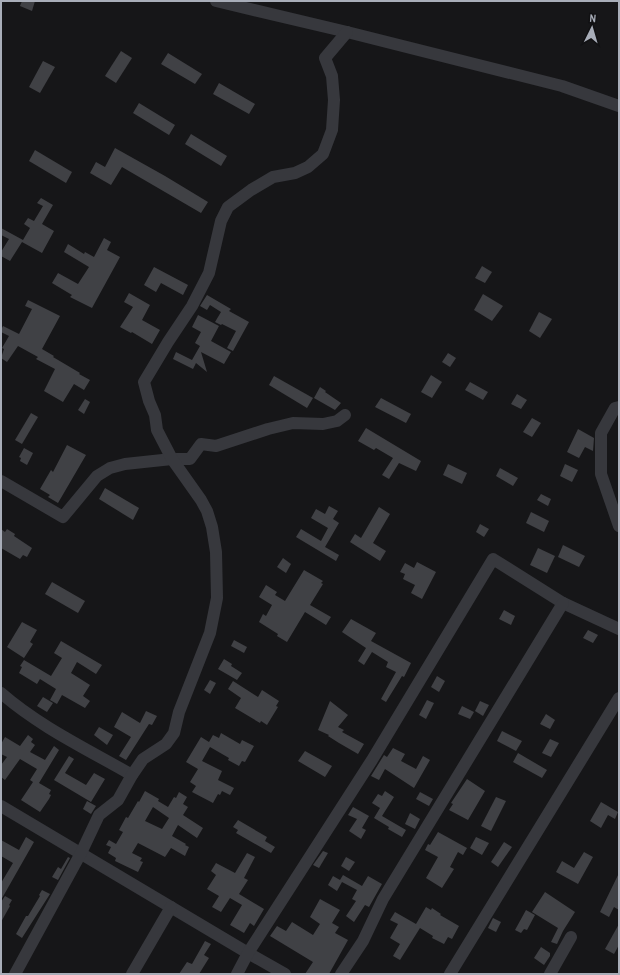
<svg xmlns="http://www.w3.org/2000/svg" width="620" height="975" viewBox="0 0 620 975" font-family="'Archivo Narrow',sans-serif">
<rect width="100%" height="100%" fill="#161618"/>
<g fill="#404145" fill-rule="evenodd">
<path d="M22,1h13l-3,10 -12,-5z"/>
<path d="M121,51l11,7 -16,25 -11,-7z"/>
<path d="M168,53l34,21 -7,10 -34,-20z"/>
<path d="M43,61l12,6 -15,26 -11,-6z"/>
<path d="M219,83l36,21 -6,10 -36,-20z"/>
<path d="M139,103l36,22 -6,10 -36,-22z"/>
<path d="M191,134l36,22 -6,10 -36,-22z"/>
<path d="M115,148l50,28 43,26 -7,11 -79,-46 -11,18 -21,-12 6,-11 9,5z"/>
<path d="M35,150l37,22 -6,11 -37,-22z"/>
<path d="M41,198l12,7 -11,19 12,7 -12,22 -20,-11 -12,19 -9,-5v-4l8,-13 -8,-4v-7l22,12 7,-12 -6,-4 4,-6 6,3 9,-15 -6,-3z"/>
<path d="M104,238l7,4 -4,8 13,7 -28,51 -22,-11 2,-2 -20,-12 6,-10 20,11 11,-17 -25,-15 4,-8 16,10 1,-2 9,5z"/>
<path d="M482,266l10,6 -7,11 -10,-5z"/>
<path d="M154,267l34,18 -5,10 -22,-12 -5,9 -12,-7z"/>
<path d="M129,293l21,12 -8,15 18,10 -8,14 -20,-12 -1,1 -11,-6 13,-20 -9,-5z"/>
<path d="M483,294l20,12 -11,15 -18,-11z"/>
<path d="M207,295l24,14 -2,2 20,11 -16,29 -6,-3 9,-17 -14,-7 -1,1 -6,-3 6,-10 -11,-7 -3,5 -7,-4z"/>
<path d="M28,300l32,16 -18,33 12,7 -1,1 27,16 -1,1 11,6 -6,10 -10,-6 -11,18 -19,-11 11,-22 -19,-10 2,-2 -20,-11 -11,16 -6,-4 3,-9 -2,-1 7,-12 -8,-4v-2l2,-4 16,8 13,-25 -7,-3z"/>
<path d="M539,312l13,7 -12,19 -11,-7z"/>
<path d="M198,315l21,11 -8,15 20,11 -7,12 -23,-12 6,20 -11,-9 -3,6 -20,-10 3,-7 18,9 -2,-1 8,-14 -5,-3 6,-11 -9,-5z"/>
<path d="M448,353l8,5 -6,9 -8,-5z"/>
<path d="M431,375l11,7 -10,16 -11,-6z"/>
<path d="M274,376l39,22 -6,10 -38,-23z"/>
<path d="M470,382l18,10 -5,8 -18,-10z"/>
<path d="M320,387l6,4 -1,1 16,11 -6,7 -21,-12z"/>
<path d="M517,394l10,6 -6,9 -10,-5z"/>
<path d="M381,398l30,16 -5,9 -31,-16z"/>
<path d="M85,399l5,3 -6,12 -6,-4z"/>
<path d="M31,413l7,4 -16,27 -7,-4z"/>
<path d="M532,418l9,5 -9,14 -9,-5z"/>
<path d="M366,428l55,33 -5,10 -17,-8 -10,16 -7,-4 11,-17 -17,-10 -2,2 -16,-9z"/>
<path d="M578,429l16,9 -1,13 -8,-4 -6,11 -12,-6z"/>
<path d="M67,445l19,10 -28,48 -10,-6 2,-2 -10,-6 11,-19 2,2z"/>
<path d="M24,448l9,5 -6,12 -7,-4 1,-3 -2,-1z"/>
<path d="M448,464l19,9 -5,11 -19,-9z"/>
<path d="M565,464l13,6 -6,12 -12,-6z"/>
<path d="M500,468l18,10 -5,8 -17,-10z"/>
<path d="M105,488l34,20 -6,12 -34,-21z"/>
<path d="M541,494l10,5 -3,7 -11,-6z"/>
<path d="M329,506l9,5 -5,8 6,4 -14,24 14,8 -3,6 -40,-24 5,-8 20,12 7,-13 -17,-10 5,-9 9,5z"/>
<path d="M379,507l11,7 -17,29 13,8 -6,10 -30,-19 5,-8 6,4z"/>
<path d="M531,512l18,9 -5,11 -18,-9z"/>
<path d="M480,524l9,5 -5,8 -8,-5z"/>
<path d="M1,529l4,3 2,-3 8,5 -1,2 18,12 -5,9 -4,-2 -3,4 -19,-11z"/>
<path d="M563,545l22,11 -6,11 -21,-10z"/>
<path d="M538,548l17,8 -8,17 -17,-8z"/>
<path d="M283,558l8,6 -5,9 -9,-6z"/>
<path d="M417,562l19,10 -14,27 -11,-6 4,-8 -12,-6 2,-5 -5,-2 5,-9 9,5z"/>
<path d="M304,570l19,11 -2,2 2,1 -13,21 21,12 -5,8 -21,-13 -18,30 -10,-6 1,-2 -19,-12 4,-8 3,2 6,-11 -13,-8 7,-12 11,7 -2,3 10,6z"/>
<path d="M52,582l33,19 -7,12 -33,-19z"/>
<path d="M504,610l11,6 -4,9 -12,-6z"/>
<path d="M351,619l25,14 -5,8 40,22 -7,14 -2,-1 -16,26 -5,-3 15,-27 -10,-5 2,-5 -16,-10 -8,13 -6,-4 8,-13 -24,-16z"/>
<path d="M22,622l15,8 -7,12 3,2 -9,14 -17,-11z"/>
<path d="M588,630l10,5 -5,8 -10,-5z"/>
<path d="M234,640l13,7 -3,6 -13,-7z"/>
<path d="M61,641l41,24 -6,9 -19,-12 -6,11 19,12 -7,11 7,5 -5,7 -23,-13 -5,9 -7,-4 6,-11 -16,-10 -3,5 -18,-11 3,-6 -2,-1 4,-6 27,16 11,-18 -8,-5z"/>
<path d="M224,659l8,5 -1,2 11,7 -5,7 -19,-11z"/>
<path d="M437,676l8,5 -6,11 -8,-5z"/>
<path d="M210,680l6,3 -6,11 -6,-4z"/>
<path d="M233,681l25,16 4,-7 17,11 -3,5 2,1 -11,18 -6,-4 -1,2 -25,-15 6,-10 -13,-9z"/>
<path d="M43,697l10,6 -6,9 -10,-6z"/>
<path d="M427,700l7,3 -8,16 -7,-4z"/>
<path d="M330,701l18,14 -10,12 6,3 -2,2 22,12 -6,10 -19,-11 -11,-7 1,-1 -11,-5z"/>
<path d="M480,701l9,4 -6,11 -8,-5z"/>
<path d="M462,706l12,6 -4,7 -12,-5z"/>
<path d="M146,711l11,5 -5,9 -3,-1 -23,36 -7,-4 12,-19 -17,-10 8,-15 18,11z"/>
<path d="M546,714l9,6 -5,9 -10,-5z"/>
<path d="M99,727l14,8 -6,10 -13,-10z"/>
<path d="M502,731l20,10 -6,10 -19,-10z"/>
<path d="M221,733l19,11 2,-4 12,6 -9,16 -3,-1 -3,5 -11,-6 1,-2 -19,-11 -8,14 20,10 -4,9 16,8 -4,7 -8,-4 -2,4 -2,-1 -5,9 -21,-11 4,-6 -6,-4 8,-13 -12,-7 15,-25 8,5 4,-7 6,3z"/>
<path d="M28,735l5,4 -2,3 4,3 -5,7 15,8 9,-14 5,4 -20,33 12,7 -2,4 2,1 -2,4 -9,13 -19,-12 12,-18 -3,-2 7,-11 -17,-10 -15,21 -4,-3v-12l6,-8 -6,-3v-10l4,-7 15,9z"/>
<path d="M550,739l9,4 -8,14 -9,-4z"/>
<path d="M393,748l12,6 -4,7 15,8 7,-13 7,4 -16,28 -29,-19 -6,11 -8,-4 13,-21 3,2z"/>
<path d="M305,751l27,15 -7,11 -27,-16z"/>
<path d="M518,753l29,17 -5,8 -29,-16z"/>
<path d="M69,756l5,3 -9,14 21,12 8,-12 11,6 -14,23 -37,-22z"/>
<path d="M467,779l18,12 -17,29 -19,-10 4,-6 -2,-1z"/>
<path d="M145,791l14,8 -1,2 10,6 6,-10 2,1 3,-6 8,5 -4,7 5,3 -5,8 20,13 -6,10 -19,-13 -6,11 14,8 -1,1 4,2 -4,9 -14,-8 -6,9 -27,-14 -6,10 10,5 -2,3 3,1 -5,10 -23,-11 1,-3 -8,-5 3,-6 -5,-2 3,-5 7,4 7,-12 -4,-2 7,-13 2,1 10,-17 1,1zM153,807l16,11 -7,11 -17,-8z"/>
<path d="M385,791l9,6 -12,19 24,14 -4,7 -14,-8 1,-2 -15,-9 6,-10 -8,-5 6,-9 4,2z"/>
<path d="M420,792l13,7 -4,7 -13,-7z"/>
<path d="M496,797l10,4 -15,30 -10,-5z"/>
<path d="M87,801l9,5 -5,8 -8,-5z"/>
<path d="M601,802l17,10 -3,7 -7,-4 -7,13 -11,-7z"/>
<path d="M353,807l16,9 -7,12 4,2 -5,9 -12,-8 8,-12 -9,-4z"/>
<path d="M410,813l10,6 -5,10 -10,-5z"/>
<path d="M238,820l29,17 -2,4 10,6 -4,6 -35,-20 2,-3 -5,-3z"/>
<path d="M438,832l29,16 -4,7 -5,-3 -8,15 4,2 -12,19 -16,-10 12,-21 -13,-7 3,-6 2,1z"/>
<path d="M26,837l8,5 -33,58v-17l12,-20 -12,-7v-16l18,10z"/>
<path d="M476,837l13,6 -7,12 -12,-7z"/>
<path d="M504,842l8,5 -14,20 -7,-5z"/>
<path d="M323,851l5,2 -9,15 -6,-3z"/>
<path d="M584,852l9,5 -15,27 -22,-12 6,-11 12,7z"/>
<path d="M247,853l8,4 -11,21 4,2 -9,14 25,15 -10,17 -4,-3 -6,10 -14,-8 12,-20 -12,-7 -9,14 -9,-5 7,-11 -12,-7 9,-14 -5,-4 5,-8 19,10z"/>
<path d="M68,857l2,1 -12,22 -6,-3 6,-10 3,2z"/>
<path d="M346,857l9,5 -6,9 -8,-5z"/>
<path d="M619,873v37l-5,-3 -5,10 -9,-5z"/>
<path d="M343,875l19,11 6,-10 14,8 -13,23 -4,-2 -11,17 -8,-6 10,-15 -4,-2 5,-9 -15,-8 -5,9 -9,-6 5,-9 7,4z"/>
<path d="M42,890l8,4 -28,44 -6,-4 10,-18h2l12,-20 -1,-1z"/>
<path d="M545,892l30,20 -12,19 -6,13 -6,-2 7,-14 -26,-16z"/>
<path d="M5,896l7,4 -3,5 1,1 -9,16v-20z"/>
<path d="M320,899l20,11 -8,13 7,4 -4,6 13,7 -19,34h-24l8,-12 -43,-26 7,-10 9,5 6,-9 21,13 7,-11 -10,-7z"/>
<path d="M426,907l5,3 1,-2 9,6 -1,1 19,11 -7,13 -4,-2 -4,7 -12,-6 1,-2 -13,-8 -20,32 -7,-4 7,-12 -10,-6 8,-14 -8,-4 5,-8 21,12z"/>
<path d="M526,910l9,5 -8,15 -3,-1 -3,4 -6,-3z"/>
<path d="M493,918l8,4 -5,10 -8,-4z"/>
<path d="M619,924v21l-5,9 -9,-5z"/>
<path d="M205,941l6,3 -7,11 5,3 -10,16h-20l8,-12 5,2z"/>
<path d="M541,947l9,6v3l-6,9 -10,-7z"/>
</g>
<g fill="none" stroke-linecap="round" stroke-linejoin="round">
<g stroke="#37383d" stroke-width="12">
<path d="M216,1l131,31 215,54 57,20"/>
<path d="M619,407l-4,1 -14,25v41l18,52"/>
<path d="M1,481l62,36 34,-41 13,-8 15,-4 47,-5h18l11,-15 15,2 52,-17 25,-6 30,1 14,-3 8,-6"/>
<path d="M1,693c39,34 86,56 131,82"/>
<path d="M1,806l247,147 37,21"/>
<path d="M15,974l66,-121 18,-38 19,-15 14,-25 11,-16 23,-15 8,-11 5,-21 31,-79 7,-35 -1,-46 -4,-25 -5,-16 -6,-11 -29,-41 -15,-29 -2,-15 -6,-14 -5,-19 24,-40 24,-36 17,-33 12,-52 7,-14 23,-17 22,-13 22,-4 13,-6 15,-13 9,-24 2,-30 -2,-24 -7,-18 22,-26"/>
<path d="M132,974l39,-67"/>
<path d="M237,974l11,-21 124,-193 121,-201 70,44 56,26"/>
<path d="M341,974l22,-33 20,-42 180,-296"/>
<path d="M450,974l169,-276"/>
<path d="M550,974l21,-37"/>
</g>
</g>
<rect width="620" height="975" fill="none" stroke="#a8adb8" stroke-width="4"/>
<g transform="translate(592 28) rotate(5)" stroke="#111113" stroke-width="3" paint-order="stroke">
<path d="M0-3L7 15L0 10L-7 15Z" fill="#a8adb8"/>
<text y="-6" font-size="11" font-weight="bold" text-anchor="middle" fill="#a8adb8">N</text>
</g>
</svg>
